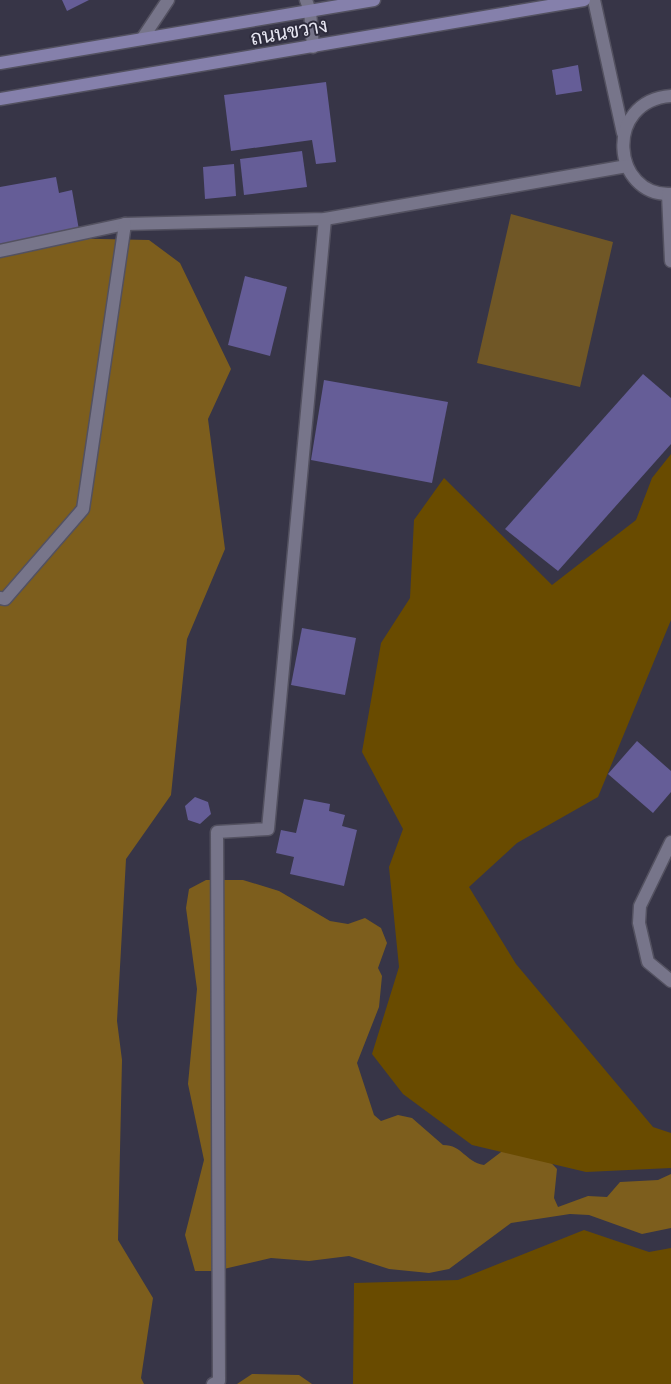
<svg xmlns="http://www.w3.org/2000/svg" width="671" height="1384" viewBox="0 0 671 1384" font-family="Jost,Sarabun,sans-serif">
<rect width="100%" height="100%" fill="#373547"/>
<path fill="#705726" d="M511,214l102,28 -33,145 -103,-24z"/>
<g fill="#7d5e1d">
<path d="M53,238l96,2 31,23 51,106 -23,50 17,130 -38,90 -16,156 -45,64 -9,162 5,39 -4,180 35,58 -12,80 3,6h-144v-1139z"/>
<path d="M206,880h37l36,11 51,30 18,3 17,-6 16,10 6,15 -9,25 4,8 -3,31 -22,56 17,52 7,6 17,-6 14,3 31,27c20,0 22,17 41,20l25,-19 29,3 19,20 -3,29 4,9 30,-11 19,1 13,-15 38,-2 13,-6v54l-29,6 -53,-19 -19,-1 -59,9 -62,46 -20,4 -40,-4 -40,-13 -40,5 -38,-3 -56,13h-20l-10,-36 19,-75 -16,-76 9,-95 -11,-81 3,-19z"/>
<path d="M252,1374l47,1 13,9h-75z"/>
</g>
<g fill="#694b00">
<path d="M671,454v166l-73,177 -81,46 -48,44 47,77 137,163 18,6v35l-85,4 -114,-27 -69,-51 -31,-40 27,-87 -10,-100 14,-38 -41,-77 19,-109 29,-45 4,-78 30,-42 108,107 84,-65 16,-42z"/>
<path d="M584,1230l65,22 22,-4v136h-318l1,-101 104,-3z"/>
</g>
<g fill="#655d97">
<path d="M62,0h27l-22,11z"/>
<path d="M578,65l4,26 -26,4 -4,-25z"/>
<path d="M326,82l10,80 -20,2 -4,-24 -81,11 -7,-56z"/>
<path d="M302,151l5,36 -63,8 -4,-36z"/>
<path d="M234,164l2,32 -31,3 -2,-32z"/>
<path d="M56,177l3,16 13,-3 7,40 -79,14v-57z"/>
<path d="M245,276l42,11 -17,69 -42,-11z"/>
<path d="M643,374l28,24v46l-113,127 -53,-42z"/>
<path d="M324,380l124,22 -16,81 -121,-23z"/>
<path d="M302,628l54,10 -11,57 -54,-10z"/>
<path d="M637,741l34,30v21l-18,21 -45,-39z"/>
<path d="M195,797l13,5 3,12 -11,10 -12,-4 -3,-14z"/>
<path d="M304,799l26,5 -1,7 16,4 -3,11 15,4 -13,56 -54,-12 4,-17 -18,-4 5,-23 15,3z"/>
</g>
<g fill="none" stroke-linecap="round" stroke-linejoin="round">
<defs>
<path id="service" d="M142,39l26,-39"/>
<g id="minor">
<path d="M306,0l4,11 3,36"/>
<path d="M594,0l29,133"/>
<path d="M671,96c-68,5 -59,101 0,98"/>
<path d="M668,194l3,67"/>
<path d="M0,251l125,-27 200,-5 302,-53"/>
<path d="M0,598l5,1 78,-90 42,-285"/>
<path d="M671,842l-31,64 -1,17 9,39 23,19"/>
<path d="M213,1384l6,-3 -2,-549 51,-3 57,-610"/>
</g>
<g id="secondary">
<path d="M0,63l374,-63"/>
<path d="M0,99l584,-99"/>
</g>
</defs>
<use href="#service" stroke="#535160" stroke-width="15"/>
<use href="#minor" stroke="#535160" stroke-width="15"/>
<use href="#secondary" stroke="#535160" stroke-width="15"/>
<use href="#service" stroke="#77758a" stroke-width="12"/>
<use href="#minor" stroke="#77758a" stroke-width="12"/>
<use href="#secondary" stroke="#8580ab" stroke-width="12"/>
</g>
<g text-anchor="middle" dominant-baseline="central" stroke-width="4" stroke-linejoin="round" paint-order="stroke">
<g font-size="20" fill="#e6e5f1" stroke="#2d2b3c">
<text transform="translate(289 32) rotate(-10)">ถนนขวาง</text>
</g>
</g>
</svg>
